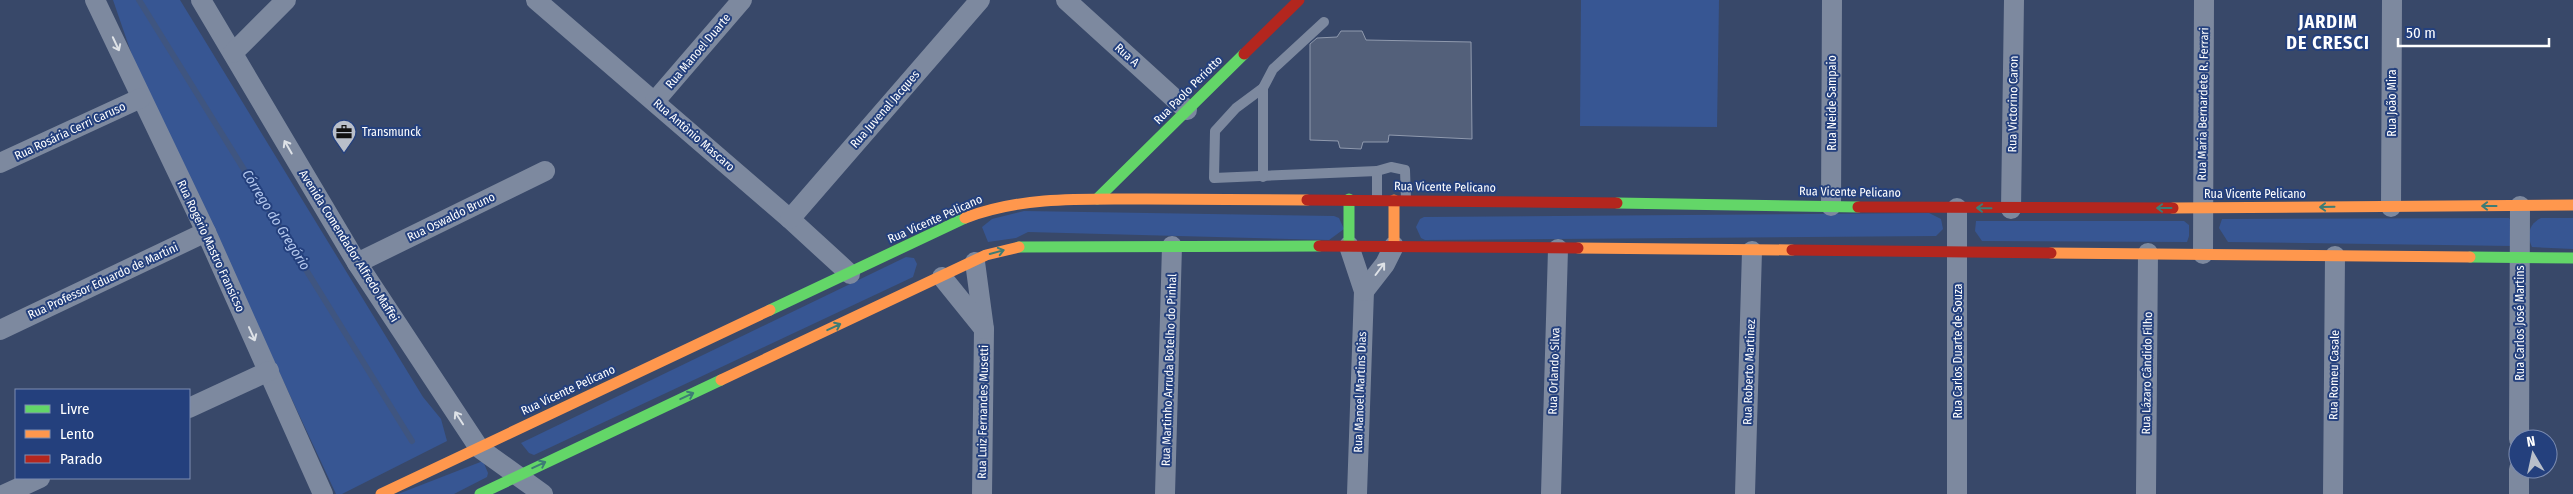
<svg xmlns="http://www.w3.org/2000/svg" width="2573" height="494" viewBox="0 0 2573 494" font-family="'Fira Sans Condensed',sans-serif">
<rect width="100%" height="100%" fill="#384869"/>
<g fill="#375693">
<path d="M113,0h67l243,397 18,22 6,22 -105,53h-6l-202,-433z"/>
<path d="M1581,0h138l-2,127 -137,-1z"/>
<path d="M1024,211l310,5 5,2 5,11 -15,11 -301,-8 -12,6 -28,4 -6,-15 10,-8z"/>
<path d="M1929,213l12,6 2,10 -7,7 -511,4 -4,-2 -5,-11 4,-8 4,-2z"/>
<path d="M2509,218l5,6 -2,22 -284,-4 -9,-14 3,-9z"/>
<path d="M2541,218h32v31l-41,-2c-6,-12 -3,-23 9,-29z"/>
<path d="M1976,221h208l5,4v11l-2,6 -205,-1 -7,-10z"/>
<path d="M906,257l8,1 3,6 -4,13 -379,178 -5,-2 -8,-10z"/>
<path d="M483,461l5,12 -1,4 -33,17h-56z"/>
</g>
<g fill="none" stroke-linecap="round" stroke-linejoin="round">
<path stroke="#3f5580" stroke-width="6" d="M139,0l273,441"/>
</g>
<path fill="#53607a" stroke="#909aae" d="M1341,31h21l4,9 105,2 1,97 -83,-4 -1,7h-25l-2,7 -21,-1 -2,-7 -28,-1v-96l7,-6 20,-1z"/>
<g fill="none" stroke-linecap="round" stroke-linejoin="round">
<g stroke="#7d899f" stroke-width="10">
<path d="M1263,88l-27,20 -21,23 -1,47 163,-7v28"/>
<path d="M1377,171l14,-4 14,3 1,29"/>
<path d="M1263,177v-89l10,-19 51,-47"/>
</g>
<g stroke="#7d899f" stroke-width="20">
<path d="M95,0l111,232 117,262"/>
<path d="M201,0l156,263 122,185 64,46"/>
<path d="M536,0l254,219 60,55"/>
<path d="M1066,0l121,110"/>
<path d="M233,53l53,-53"/>
<path d="M655,101l87,-101"/>
<path d="M0,163l141,-65"/>
<path d="M1831,206l1,-206"/>
<path d="M2391,207l1,-207"/>
<path d="M1957,208v286"/>
<path d="M2011,209l3,-209"/>
<path d="M790,219l190,-219"/>
<path d="M1349,246l15,45 -7,203"/>
<path d="M2203,254l1,-254"/>
<path d="M975,262l9,67 -2,165"/>
<path d="M357,263l188,-92"/>
<path d="M942,277l42,52"/>
<path d="M1364,291l21,-27 9,-18"/>
<path d="M0,330l206,-98"/>
<path d="M189,408l80,-37"/>
<path d="M2519,439l1,-233"/>
<path d="M5,494l35,-16"/>
<path d="M1165,494l7,-248"/>
<path d="M1551,494l7,-245"/>
<path d="M1745,494l7,-243"/>
<path d="M2146,494l2,-241"/>
<path d="M2333,494l2,-238"/>
<path d="M2519,494v-25"/>
</g>
<g stroke="#63d668" stroke-width="11">
<path d="M1097,199l147,-145"/>
<path d="M1349,199v47"/>
<path d="M1617,203l241,4"/>
<path d="M1019,247l300,-1"/>
<path d="M2470,257l103,1"/>
<path d="M770,310l195,-92"/>
<path d="M480,494l241,-114"/>
</g>
<g stroke="#ff974d" stroke-width="11">
<path d="M1394,200v46"/>
<path d="M2173,208l400,-3"/>
<path d="M965,218c57,-22 120,-19 181,-19 54,0 107,1 161,1"/>
<path d="M1578,248l214,2"/>
<path d="M2051,253l419,4"/>
<path d="M721,380l265,-125 33,-8"/>
<path d="M381,494l389,-184"/>
</g>
<g stroke="#b3261e" stroke-width="11">
<path d="M1244,54l55,-54"/>
<path d="M1307,200l310,3"/>
<path d="M1858,207l315,1"/>
<path d="M1319,246l259,2"/>
<path d="M1792,250l259,3"/>
</g>
</g>
<defs><path id="oneway-shaft" d="M-6 0H5M1.5-3L5.5 0L1.5 3" fill="none" stroke-width="1.6" stroke-linecap="round" stroke-linejoin="round" transform="scale(1.25)"/></defs>
<g stroke="#dee2e7">
<use href="#oneway-shaft" transform="translate(116 44) rotate(65)"/>
<use href="#oneway-shaft" transform="translate(288 147) rotate(-120)"/>
<use href="#oneway-shaft" transform="translate(1380 269) rotate(-53)"/>
<use href="#oneway-shaft" transform="translate(252 334) rotate(66)"/>
<use href="#oneway-shaft" transform="translate(459 418) rotate(-123)"/>
</g>
<g stroke="#3d7c75">
<use href="#oneway-shaft" transform="translate(2489 206) rotate(180)"/>
<use href="#oneway-shaft" transform="translate(2327 207) rotate(179)"/>
<use href="#oneway-shaft" transform="translate(1984 208) rotate(-179)"/>
<use href="#oneway-shaft" transform="translate(2164 208) rotate(180)"/>
<use href="#oneway-shaft" transform="translate(997 252) rotate(-15)"/>
<use href="#oneway-shaft" transform="translate(834 327) rotate(-25)"/>
<use href="#oneway-shaft" transform="translate(687 396) rotate(-25)"/>
<use href="#oneway-shaft" transform="translate(539 465) rotate(-25)"/>
</g>
<defs>
<symbol id="office-pin" viewBox="-11 -11 22 30"><path d="M0 17L-7.5 6A9.5 9.5 0 1 1 7.5 6Z" fill="#b9bfca" stroke="#24407d"/><path d="M-6-3h4V-5.5h4V-3h4V5H-6ZM-1-4.5V-3h2v-1.5ZM-6 0V1H6V0Z" fill="#111"/></symbol>
</defs>
<g fill-rule="evenodd">
<use href="#office-pin" x="330" y="118" width="28" height="38"/>
</g>
<g text-anchor="middle" dominant-baseline="central" stroke-width="4" stroke-linejoin="round" paint-order="stroke">
<g font-size="12" fill="#fff" stroke="#24407d">
<text transform="translate(698 51) rotate(-50)">Rua Manoel Duarte</text>
<text transform="translate(1127 55) rotate(42)">Rua A</text>
<text transform="translate(1188 90) rotate(-45)">Rua Paolo Periotto</text>
<text transform="translate(1832 103) rotate(-90)">Rua Neide Sampaio</text>
<text transform="translate(2392 103) rotate(-90)">Rua João Mira</text>
<text transform="translate(2013 104) rotate(-89)">Rua Victorino Caron</text>
<text transform="translate(2203 104) rotate(-89)">Rua Maria Bernardete R. Ferrari</text>
<text transform="translate(885 109) rotate(-49)">Rua Juvenal Jacques</text>
<text transform="translate(70 131) rotate(-25)">Rua Rosária Cerri Caruso</text>
<text transform="translate(694 135) rotate(41)">Rua Antônio Mascaro</text>
<text transform="translate(1445 187) rotate(1)">Rua Vicente Pelicano</text>
<text transform="translate(1850 192) rotate(1)">Rua Vicente Pelicano</text>
<text x="2255" y="194">Rua Vicente Pelicano</text>
<text transform="translate(451 217) rotate(-26)">Rua Oswaldo Bruno</text>
<text transform="translate(935 219) rotate(-24)">Rua Vicente Pelicano</text>
<text transform="translate(211 246) rotate(65)">Rua Rogério Mastro Fransicso</text>
<text transform="translate(349 246) rotate(58)">Avenida Comendador Alfredo Maffei</text>
<text transform="translate(103 281) rotate(-25)">Rua Professor Eduardo de Martini</text>
<text transform="translate(2520 323) rotate(-90)">Rua Carlos José Martins</text>
<text transform="translate(1958 351) rotate(-90)">Rua Carlos Duarte de Souza</text>
<text transform="translate(1169 370) rotate(-88)">Rua Martinho Arruda Botelho do Pinhal</text>
<text transform="translate(1554 371) rotate(-88)">Rua Orlando Silva</text>
<text transform="translate(1749 372) rotate(-88)">Rua Roberto Martinez</text>
<text transform="translate(2147 373) rotate(-89)">Rua Lázaro Cândido Filho</text>
<text transform="translate(2334 375) rotate(-89)">Rua Romeu Casale</text>
<text transform="translate(568 390) rotate(-25)">Rua Vicente Pelicano</text>
<text transform="translate(1360 392) rotate(-88)">Rua Manoel Martins Dias</text>
<text transform="translate(983 412) rotate(-89)">Rua Luiz Fernandes Musetti</text>
</g>
<g font-size="12" fill="#fff" stroke="#24407d" text-anchor="start">
<text x="362" y="132">Transmunck</text>
</g>
<g font-size="14" font-style="italic" fill="#b3c7ed" stroke="#24407d">
<text transform="translate(276 220) rotate(58)">Córrego do Gregório</text>
</g>
<g font-size="18" font-weight="bold" letter-spacing="1" fill="#fff" stroke="#24407d">
<text x="2328" y="22">JARDIM<tspan x="2328" dy="21">DE CRESCI</tspan></text>
</g>
</g>
<rect x="15" y="389" width="175" height="90" fill="#24407d" stroke="#7c8cb1"/>
<rect x="25" y="405" width="25" height="8" fill="#63d668" stroke="#7c8cb1"/>
<text x="60" y="414" font-size="15" fill="#ffffff">Livre</text>
<rect x="25" y="430" width="25" height="8" fill="#ff974d" stroke="#7c8cb1"/>
<text x="60" y="439" font-size="15" fill="#ffffff">Lento</text>
<rect x="25" y="455" width="25" height="8" fill="#b3261e" stroke="#7c8cb1"/>
<text x="60" y="464" font-size="15" fill="#ffffff">Parado</text>
<g transform="translate(2533 454) rotate(351)"><circle r="24" fill="#24407d" stroke="#7c8cb1"/>
<path d="M0-4L9 19L0 12L-9 19Z" fill="#b9bfca"/>
<text y="-8" font-size="14" font-weight="bold" text-anchor="middle" fill="#ffffff">N</text>
</g>
<path d="M2398 38v8h151v-8" fill="none" stroke="#ffffff" stroke-width="2.5"/>
<text x="2406" y="38" font-size="15" fill="#ffffff" stroke="#24407d" stroke-width="4" paint-order="stroke">50 m</text>
</svg>
